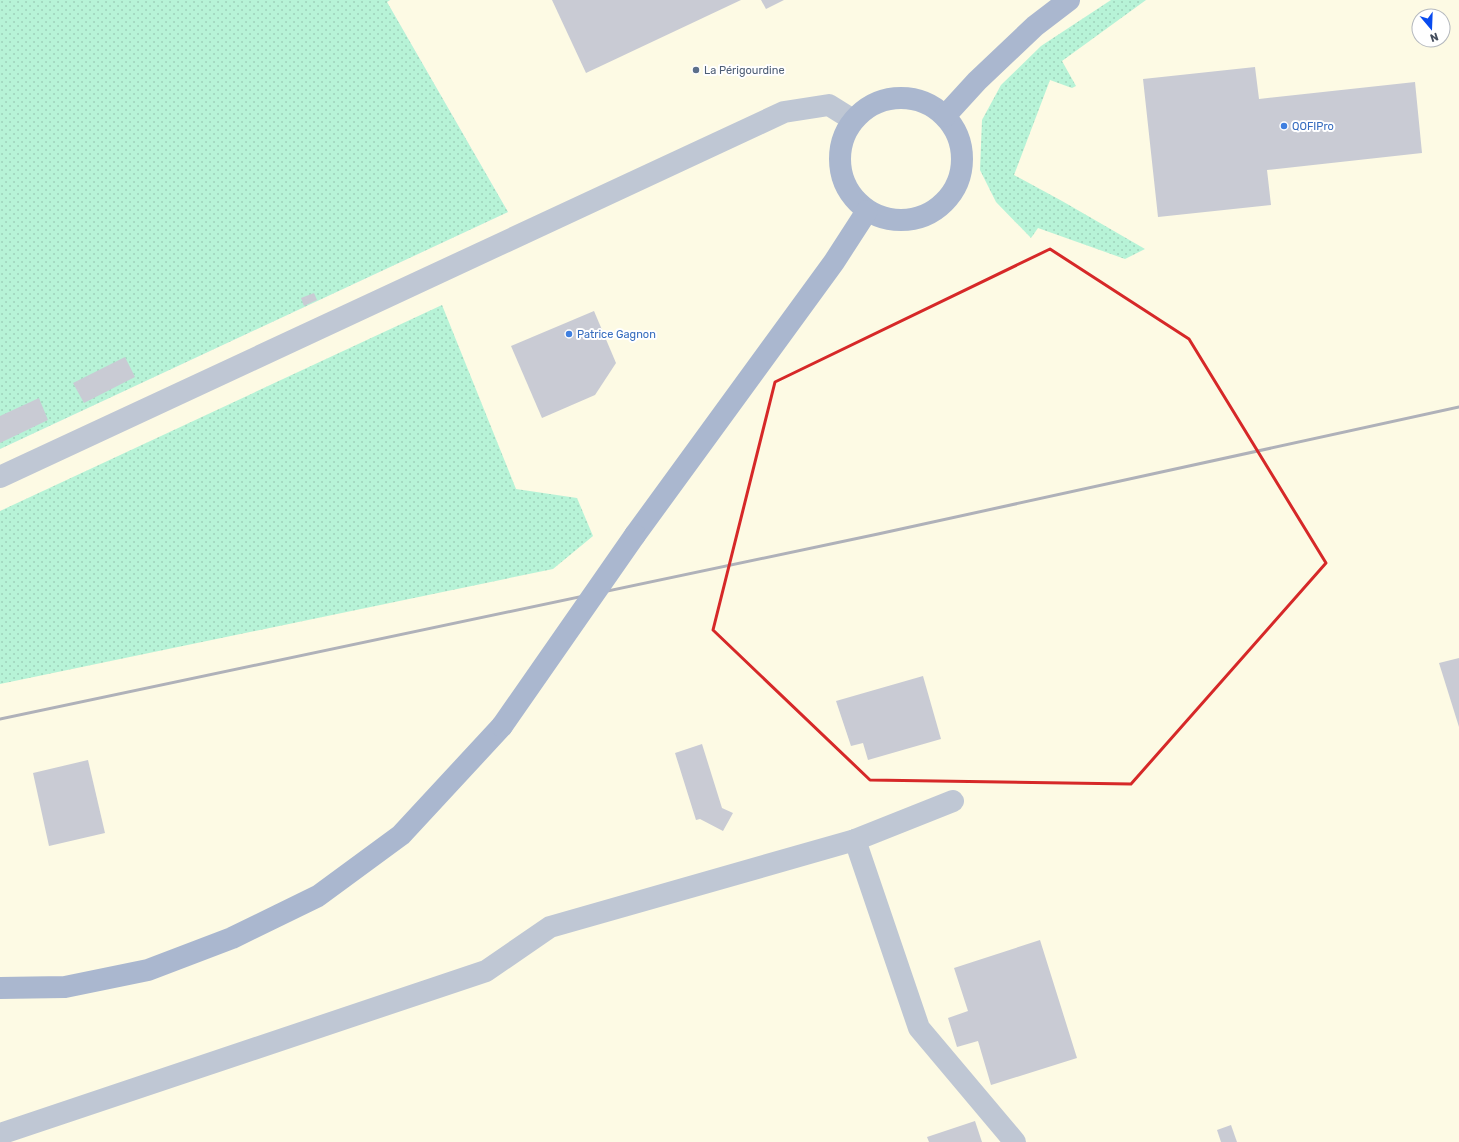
<svg xmlns="http://www.w3.org/2000/svg" width="1459" height="1142" viewBox="0 0 1459 1142" font-family="Rubik,sans-serif">
<defs>
<pattern id="grass-dots" width="8" height="8" patternUnits="userSpaceOnUse"><rect width="8" height="8" fill="#b7f3d7"/><path d="M2 2h.1M6 6h.1" fill="none" stroke="#9fd2bb" stroke-width="1.8" stroke-linecap="round"/></pattern>
</defs>
<rect width="100%" height="100%" fill="#f0eeed"/>
<path fill="#fdfae4" fill-rule="evenodd" d="M390,0h1069v1142h-1459v-693l508,-237 -121,-210zM1419,16h24v24h-24z"/>
<g fill="url(#grass-dots)">
<path d="M0,0h390l-3,2 121,210 -508,237z"/>
<path d="M1111,0h35l-84,61 14,25 -4,2 -22,-8 -36,95 48,26 83,48 -20,10 -87,-31 -7,10 -35,-36 -16,-32 2,-50 19,-35 40,-39z"/>
<path d="M442,305l74,184 61,9 16,38 -40,33 -553,115v-173z"/>
</g>
<g fill="#c9cbd4">
<path d="M552,0h189l-155,73z"/>
<path d="M761,0h23l-18,9z"/>
<path d="M1255,67l4,32 156,-17 7,71 -155,17 4,35 -113,12 -15,-138z"/>
<path d="M314,293l3,7 -13,6 -3,-8z"/>
<path d="M594,311l22,52 -21,32 -53,23 -31,-72z"/>
<path d="M125,357l10,20 -51,26 -11,-20z"/>
<path d="M39,398l9,22 -48,23v-27z"/>
<path d="M1459,658v69l-20,-64z"/>
<path d="M923,676l18,63 -73,21 -5,-17 -12,3 -15,-45z"/>
<path d="M702,744l20,64 11,5 -10,18 -23,-12 -4,1 -21,-67z"/>
<path d="M88,760l17,73 -56,13 -16,-73z"/>
<path d="M1040,940l37,118 -86,27 -13,-44 -21,6 -9,-29 20,-7 -14,-43z"/>
<path d="M975,1121l7,21h-53l-2,-5z"/>
<path d="M1231,1125l6,17h-16l-4,-12z"/>
</g>
<g fill="none" stroke-linecap="round" stroke-linejoin="round">
<g stroke="#bfc7d4" stroke-width="22">
<path d="M0,477l784,-365 45,-7 24,15"/>
<path d="M855,840l64,188 96,114"/>
<path d="M0,1134l486,-163 64,-44 305,-87 98,-39"/>
</g>
<g stroke="#aab7cf" stroke-width="22">
<circle cx="901" cy="159" r="61"/>
<path d="M945,116l32,-35 58,-55 34,-26"/>
<path d="M635,535l199,-273 33,-51"/>
<path d="M0,988l65,-1 83,-17 84,-32 86,-42 83,-61 101,-109"/>
</g>
<path stroke="#afb1b9" stroke-width="3" d="M0,719l878,-185 581,-127"/>
<path stroke="#aab7cf" stroke-width="22" d="M502,726l133,-191"/>
</g>
<path fill="none" stroke="#d62828" stroke-width="3" stroke-linejoin="round" d="M1050,249l139,90 137,224 -195,221 -261,-4 -157,-150 62,-248z"/>
<circle fill="#5c6f8a" stroke="#fff" stroke-width="1.5" cx="696" cy="70" r="4"/>
<g fill="#3f7fe0" stroke="#fff" stroke-width="1.5">
<circle cx="1284" cy="126" r="4"/>
<circle cx="569" cy="334" r="4"/>
</g>
<g text-anchor="middle" dominant-baseline="central" stroke-width="4" stroke-linejoin="round" paint-order="stroke">
<g font-size="11" fill="#4e5e75" stroke="#fff" text-anchor="start">
<text x="704" y="70">La Périgourdine</text>
</g>
<g font-size="11" fill="#366cbe" stroke="#fff" text-anchor="start">
<text x="1292" y="126">QOFIPro</text>
<text x="577" y="334">Patrice Gagnon</text>
</g>
</g>
<g transform="translate(1431 28) rotate(161)"><circle r="19" fill="#ffffff" stroke="#b4b8be"/>
<path d="M0-3L7 15L0 10L-7 15Z" fill="#094bef"/>
<text y="-6" font-size="11" font-weight="bold" text-anchor="middle" fill="#444d5d">N</text>
</g>
</svg>
